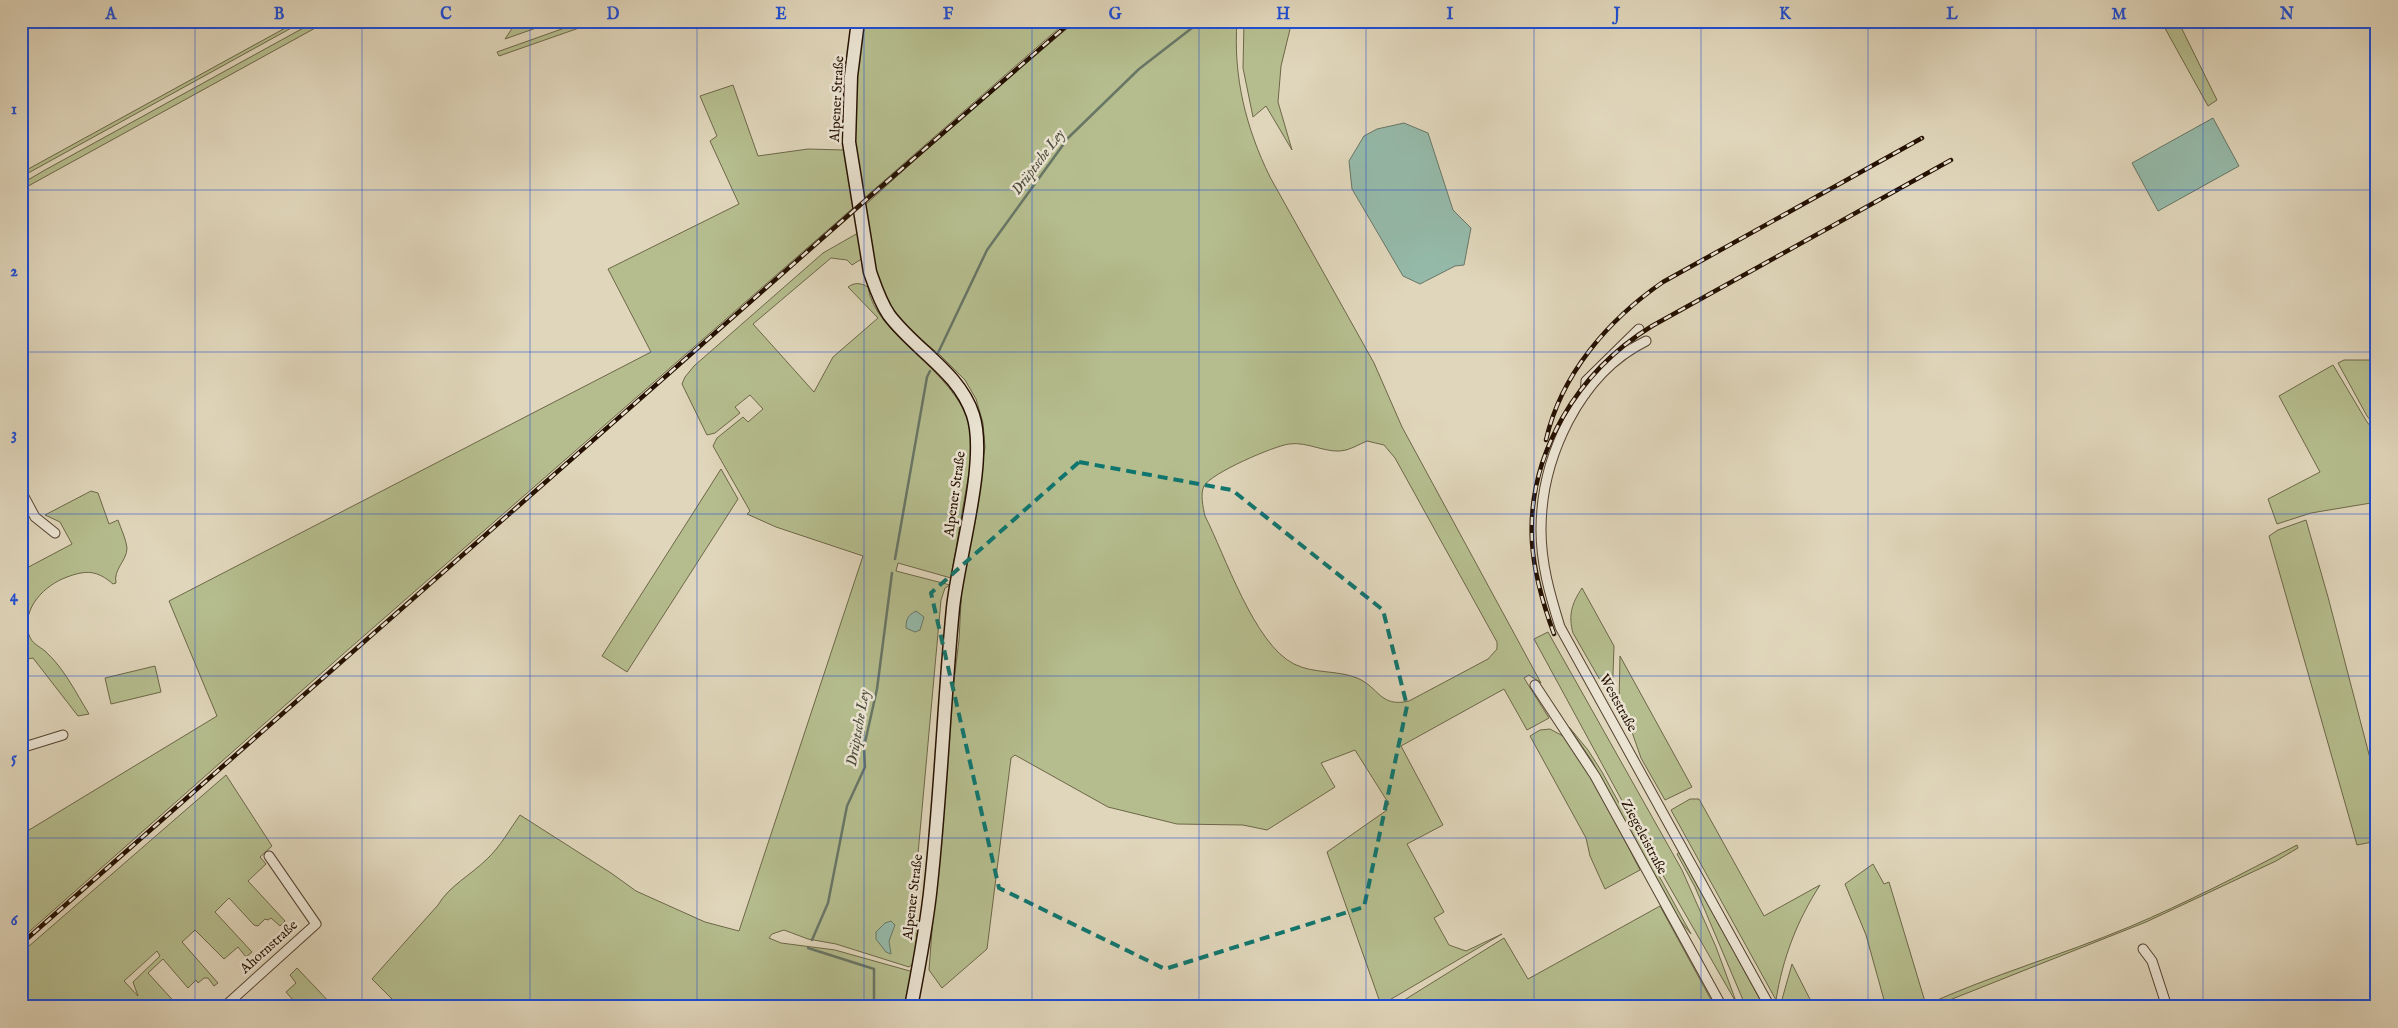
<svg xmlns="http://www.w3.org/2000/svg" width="2398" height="1028" viewBox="0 0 2398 1028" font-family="'IM FELL English',serif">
<rect width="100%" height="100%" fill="#e0d6bb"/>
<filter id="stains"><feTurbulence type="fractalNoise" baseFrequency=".004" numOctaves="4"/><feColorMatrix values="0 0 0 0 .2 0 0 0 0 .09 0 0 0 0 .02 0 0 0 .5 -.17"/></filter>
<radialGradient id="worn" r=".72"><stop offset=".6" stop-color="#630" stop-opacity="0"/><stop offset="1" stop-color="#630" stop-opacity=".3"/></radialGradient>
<g fill="#b5bd8e" stroke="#6d6748" fill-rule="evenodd">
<path d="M298,21h6l-283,156v-4z"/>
<path d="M316,21h12l-307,169v-6l24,-14z"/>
<path d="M517,21h39l-51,18z"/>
<path d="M572,21h27l-100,35 -2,-4 76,-27z"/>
<path d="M863,21h204l-205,179 -9,-46 -1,-47z"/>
<path d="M1076,21h161c-4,56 9,107 33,156l104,186 28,64 139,256 -12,-8 -5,3 25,40 -22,12 -23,-41 -103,57 42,79 -36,19 37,68 -10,6 15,27 17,6 36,-17 -121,71 -54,-153 60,-42 -1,-3 3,-3 -34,-54 -34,13 14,24 -68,43 -24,-5 -66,-1 -69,-17 -93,-52 -4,3 -24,191 -45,39 -13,-18 17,-223 13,-107 3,-57 23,-136 -2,-24 -7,-24 -11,-19 -25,-25 -40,-33 -20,-31 -17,-84 85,-77zM1367,441l17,4 11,13 102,184v7l-9,10 -79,42c-29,7 -30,-14 -52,-23 -19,-8 -43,-4 -63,-14 -40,-20 -69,-109 -89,-148 -2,-9 -5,-22 -1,-30 7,-13 70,-40 85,-42 19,-3 39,11 57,6 7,-2 14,-6 21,-9z"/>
<path d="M1244,21h48l-11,45 -3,36 14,48 -26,-44 -13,11 -10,-49z"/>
<path d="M2161,21h17l39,79 -9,6z"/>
<path d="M733,85l25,71 50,-7 36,1 10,57 -512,448 -321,284v-127l8,18 188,-114 -48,-115 482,-249 -43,-83 131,-65 -29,-63 7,-5 -17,-40z"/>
<path d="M858,233l5,25 -11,7 -5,-5 -16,-2 -78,66 61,68 19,-35 45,-39 -30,-31c7,-5 13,-4 20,0 6,48 88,83 102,140 5,22 -1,46 -5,68 -5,28 -9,56 -14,83l-53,-15 -2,8 54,14 -5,3 -4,12 -29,320 7,1 -6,43 -4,3 -73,-23 -28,-5 -24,-9 -12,4 -3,4 12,5 54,7 82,23 -6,34h-511l-28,-28 66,-74c11,-19 33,-30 49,-46 13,-12 23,-30 33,-44l91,58 25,18 69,31 34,9 124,-375 -87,-29 -29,-13 3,-3 -37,-65 4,-8 26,-21 5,5 15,-13 -13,-14 -15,12 5,6 -25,20 -8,2 -25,-51 3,-7 9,-11 129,-113z"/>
<path d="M2344,360h33v69l-10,-13 -29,-53z"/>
<path d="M2333,365l34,57 10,12v68l-66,11 -34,11 -9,-25 52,-27 -41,-76z"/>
<path d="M721,469l17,30 -111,173 -25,-16z"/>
<path d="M91,491l7,2 11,31 9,-4c3,9 8,19 9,28 0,13 -14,21 -11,35l-3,1c-16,-14 -27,-14 -46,-7 -22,8 -46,31 -38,58 3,9 10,11 16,16 19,17 31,42 44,63l-11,2 -45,-58 -6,1 -6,-5v-83l51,-27 -12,-22 -15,-7z"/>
<path d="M2306,520l22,77 49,188v56l-20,4 -88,-309 9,-6z"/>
<path d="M1582,588l32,58 -2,55 -39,-68c-5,-18 -1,-30 9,-45z"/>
<path d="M1548,632l134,238 34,77 21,57 -80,-139 -123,-226z"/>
<path d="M1620,656l72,131 -27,13 -24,-42 -17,-49 -5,-4z"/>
<path d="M155,666l6,26 -50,12 -6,-26z"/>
<path d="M1569,727l19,23 14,22 89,162 -18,-22 -81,-151z"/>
<path d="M1550,729l13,7 7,7 32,53 38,74 -35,19 -15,-33 -4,-18 -56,-102 10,-6z"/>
<path d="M226,775l46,71 -12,11 6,7 -18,17 37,40 -5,5 -9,-8 -3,2 -3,-1 -7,7 -4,-1 -25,-27 -14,14 37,40 -6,5 -8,-10 -14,12 -29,-29 -13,12 36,41 -4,3 -6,-8h-4l-6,5 -2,-3 -8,8 -25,-29 -15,14 31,34h-35l-2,-3 -6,3h-115v-54zM157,951l3,5 -27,26 5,14 -14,-15z"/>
<path d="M1690,799h9l65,117 56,-31c-23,36 -37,72 -44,115l-105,-190z"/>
<path d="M2297,845l1,3 -22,13 -130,61 -214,85h-46l-20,-72 -21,-51 28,-20 11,20 5,-2 37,123c66,-30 136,-50 203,-78 57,-24 113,-53 168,-82z"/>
<path d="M1680,852l84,155h-18l-51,-120 -18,-33z"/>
<path d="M1660,906l55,101h-322l111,-69 24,41z"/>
<path d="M1792,964l22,43h-30l-3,-4z"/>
<path d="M297,968l37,39h-35l-13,-15 10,-9 -6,-8z"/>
</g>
<g fill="#95baaa" stroke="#687666">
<path d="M2213,118l26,48 -81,45 -26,-48z"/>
<path d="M1404,123l24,10 25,77 18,18 -7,37 -9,1 -35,18 -17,-8 -51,-87 -3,-28 15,-25 13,-7z"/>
<path d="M916,611l8,6 -4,13 -5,2 -9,-4c0,-9 2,-13 10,-17z"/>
<path d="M891,921l4,4 -6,16 2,13 -5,-2 -10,-13v-7l9,-9z"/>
</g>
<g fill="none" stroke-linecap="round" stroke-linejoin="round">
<g stroke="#687666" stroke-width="2.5">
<path d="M938,353l49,-103 81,-112 71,-69 62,-48"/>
<path d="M895,559l32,-182 3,-6"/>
<path d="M812,940l16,-37 19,-97 18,-39 -1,-20 13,-58 15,-116"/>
<path d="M808,948l66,21v38"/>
</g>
<defs>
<g id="street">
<path d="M1646,341c-67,33 -105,117 -105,189 0,34 9,65 19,97l210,380"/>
<path d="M1585,394l1,-13 53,-52"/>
<path d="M21,491l14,26 20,16"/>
<path d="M1535,685l60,91 127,231"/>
<path d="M21,748l42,-13"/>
<path d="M2143,949l9,12 15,46"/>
<path d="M224,1007l92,-83 -47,-68"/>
</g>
<path id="secondary" d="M858,21l-7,55 -2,66 21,130c5,14 10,30 19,43 26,35 70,57 84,100 15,45 -15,143 -20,193 -9,92 -12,184 -22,276 -4,41 -12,82 -20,123"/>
</defs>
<use href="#street" stroke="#544230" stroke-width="11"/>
<use href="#secondary" stroke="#251101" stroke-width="15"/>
<use href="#street" stroke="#ebe4d3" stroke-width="9"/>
<use href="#secondary" stroke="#ebe4d3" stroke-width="12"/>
<defs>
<g id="rail">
<path d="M1546,440c15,-66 63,-121 117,-158l259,-144"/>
<path d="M1554,634c-11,-30 -20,-60 -22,-92 -5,-88 46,-171 120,-216l299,-166"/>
<path d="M21,944l838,-738 213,-185"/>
</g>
</defs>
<use href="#rail" stroke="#251101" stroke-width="4.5"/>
<use href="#rail" stroke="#ebe4d3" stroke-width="2.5" stroke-dasharray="8" stroke-linecap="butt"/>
</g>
<path fill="none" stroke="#0f766e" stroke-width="4" stroke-dasharray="10 6" stroke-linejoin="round" d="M1079,462l153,28 151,120 24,96 -43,201 -199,62 -166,-81 -68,-295z"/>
<path fill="none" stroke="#1d4ed8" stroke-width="1" stroke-opacity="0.55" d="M195,21v986M362,21v986M530,21v986M697,21v986M864,21v986M1032,21v986M1199,21v986M1366,21v986M1534,21v986M1701,21v986M1868,21v986M2036,21v986M2203,21v986M21,190h2356M21,352h2356M21,514h2356M21,676h2356M21,838h2356"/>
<g text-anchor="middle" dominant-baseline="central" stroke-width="5" stroke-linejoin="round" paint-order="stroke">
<g font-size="14" fill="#251101" stroke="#ebe4d3">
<text transform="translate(837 99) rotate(-87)">Alpener Straße</text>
<text transform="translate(955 494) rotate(-82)">Alpener Straße</text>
<text transform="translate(1618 703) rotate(61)">Weststraße</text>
<text transform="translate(1644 837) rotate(62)">Ziegeleistraße</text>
<text transform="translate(913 897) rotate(-83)">Alpener Straße</text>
<text transform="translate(269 947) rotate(-42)">Ahornstraße</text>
</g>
<g font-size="15" font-style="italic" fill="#4c4c3c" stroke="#ebe4d3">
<text transform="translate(1038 162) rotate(-53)">Drüptsche Ley</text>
<text transform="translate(858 728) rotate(-80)">Drüptsche Ley</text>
</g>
</g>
<rect width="2398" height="1028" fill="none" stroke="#e0d6bb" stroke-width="55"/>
<rect x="28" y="28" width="2342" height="972" fill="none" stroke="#1d4ed8" stroke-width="2"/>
<g font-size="16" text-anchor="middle" font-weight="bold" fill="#1d4ed8">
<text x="111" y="19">A</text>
<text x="279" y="19">B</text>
<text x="446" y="19">C</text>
<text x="613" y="19">D</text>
<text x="781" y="19">E</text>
<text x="948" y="19">F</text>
<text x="1115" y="19">G</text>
<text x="1283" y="19">H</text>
<text x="1450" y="19">I</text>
<text x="1617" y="19">J</text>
<text x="1785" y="19">K</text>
<text x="1952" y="19">L</text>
<text x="2119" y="19">M</text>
<text x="2287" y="19">N</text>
<text x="14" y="114">1</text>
<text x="14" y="276">2</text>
<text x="14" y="439">3</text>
<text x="14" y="601">4</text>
<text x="14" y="763">5</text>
<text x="14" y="925">6</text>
</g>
<rect width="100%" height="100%" filter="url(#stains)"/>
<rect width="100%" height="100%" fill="url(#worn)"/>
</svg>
